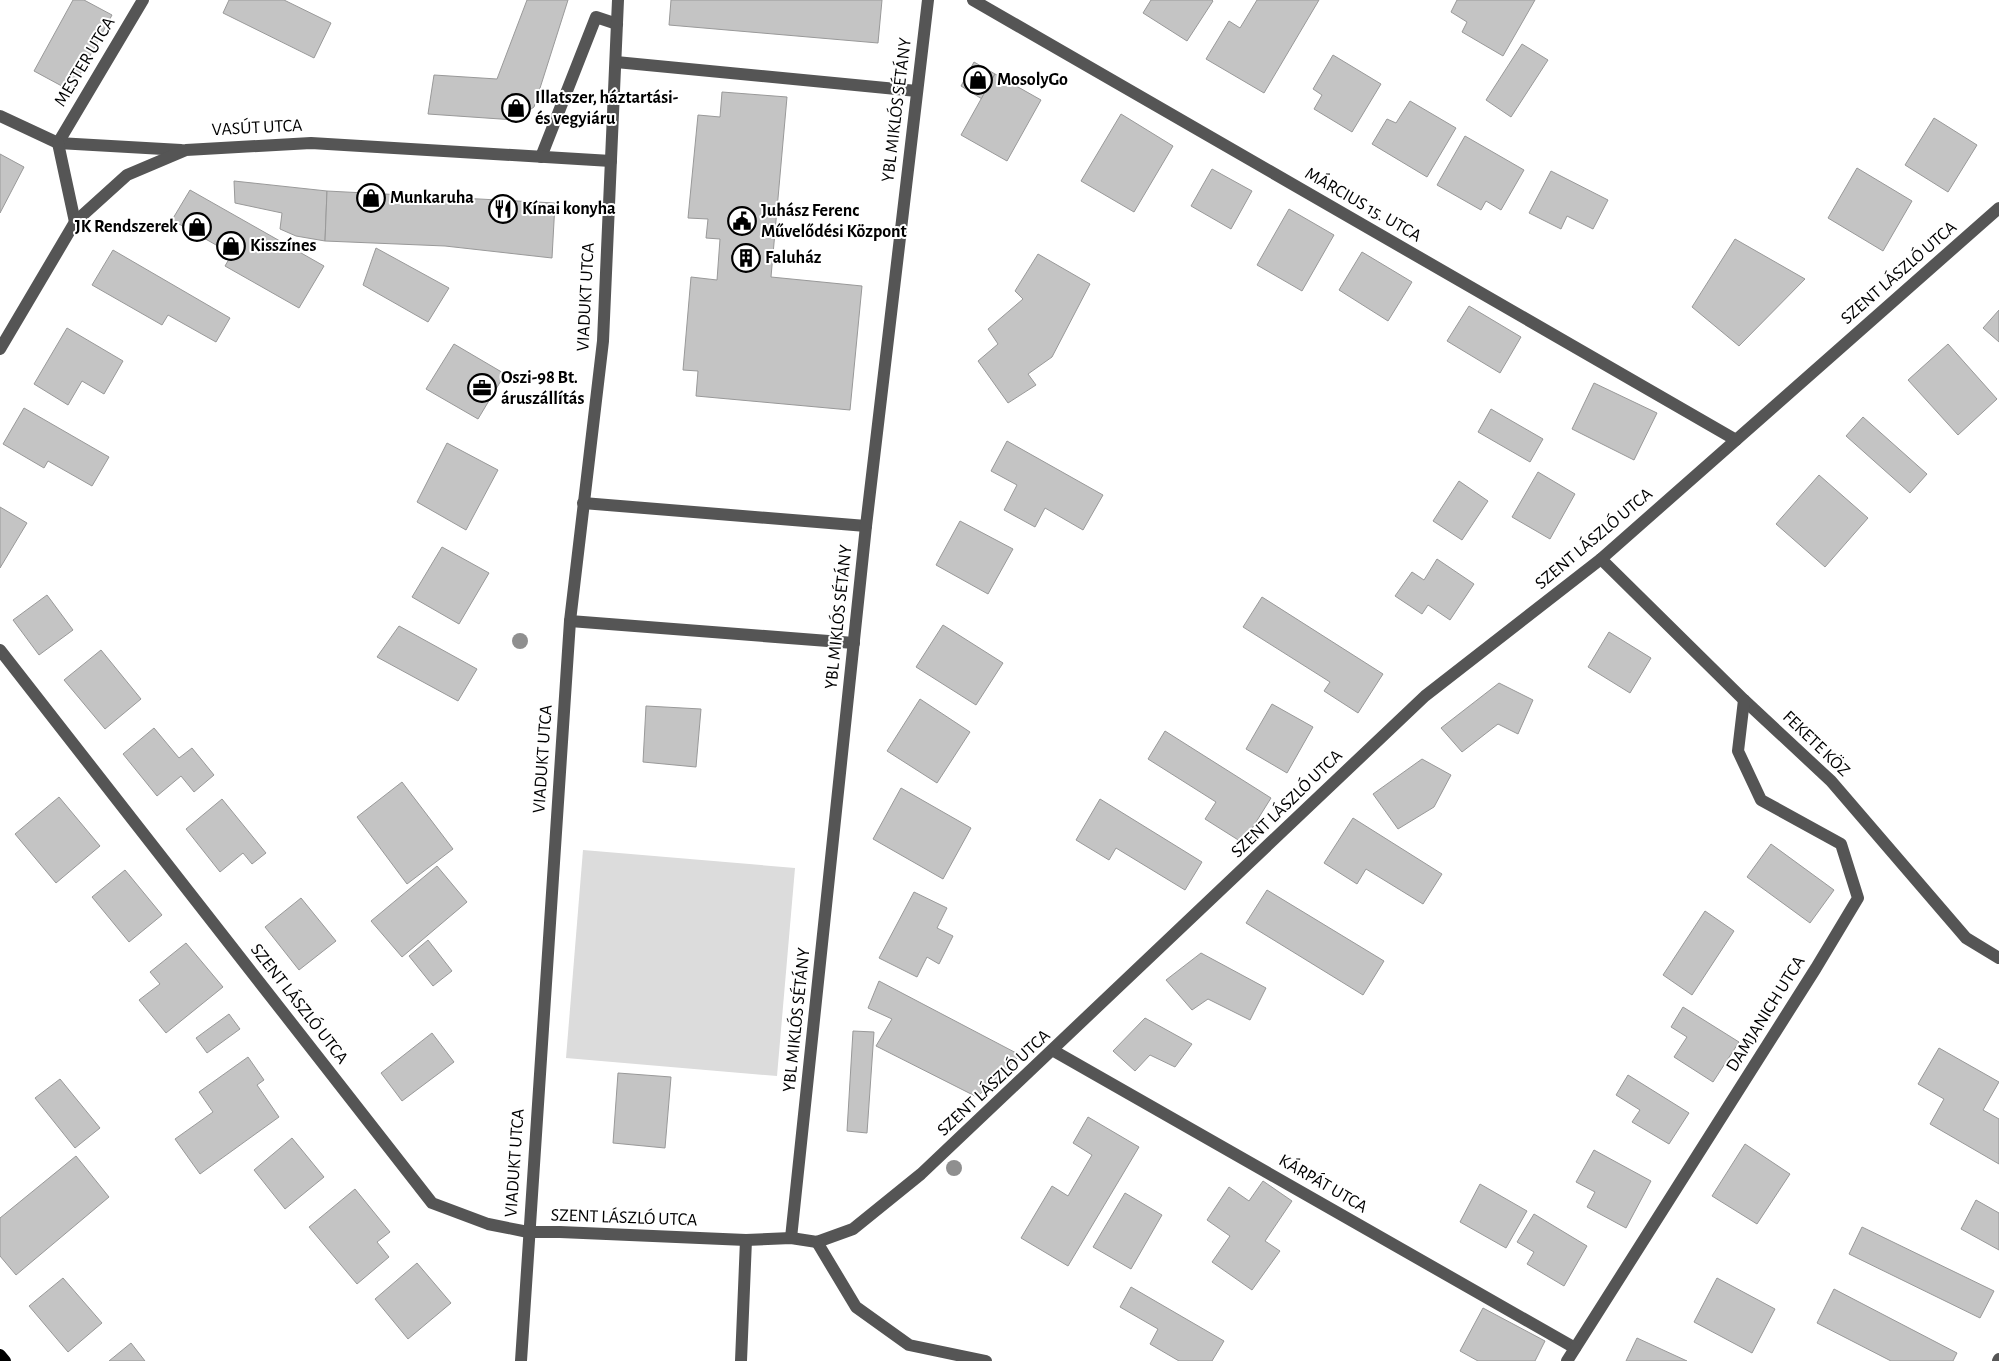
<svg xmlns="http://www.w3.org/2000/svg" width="1999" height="1361" viewBox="0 0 1999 1361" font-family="'Alegreya Sans',sans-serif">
<rect width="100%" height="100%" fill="#fff"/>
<path fill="#dcdcdc" d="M583,850l212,18 -18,208 -211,-18z"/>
<g fill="#c4c4c4" stroke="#999">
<path d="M73,0h11l28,15 -41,76 -37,-20z"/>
<path d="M229,0h55l47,23 -17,35 -91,-45z"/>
<path d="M527,0h41l-34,107 -19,13 -87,-6 6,-39 63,4z"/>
<path d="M671,0h211l-4,43 -209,-18z"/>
<path d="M1151,0h61l1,1 -26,40 -44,-28z"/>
<path d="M1257,0h62l-55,93 -58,-34 23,-38 11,7z"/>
<path d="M1457,0h78l-32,56 -41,-24 5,-10 -16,-10z"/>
<path d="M1522,44l26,16 -37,57 -25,-17z"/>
<path d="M1333,55l48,29 -29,48 -38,-23 8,-14 -9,-6z"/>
<path d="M974,62l21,12 -13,25 -21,-13z"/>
<path d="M995,74l46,26 -34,61 -46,-26z"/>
<path d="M722,92l65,5 -16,180 91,9 -12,124 -154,-14 2,-25 -15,-1 8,-93 26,3 3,-41 -14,-1 2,-19 -20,-1 10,-103 22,2z"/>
<path d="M1410,101l46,27 -29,49 -55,-33 15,-25 9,4z"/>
<path d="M1121,114l52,32 -39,66 -53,-31z"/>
<path d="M1934,118l43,27 -29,47 -43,-27z"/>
<path d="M1465,136l59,34 -23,40 -15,-9 -5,9 -44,-25z"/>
<path d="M0,154l24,13 -24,46z"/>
<path d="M1857,168l55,33 -29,50 -55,-33z"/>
<path d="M1212,169l40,22 -21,38 -40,-23z"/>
<path d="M1551,171l57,29 -15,29 -26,-13 -6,13 -32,-16z"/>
<path d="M234,181l93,10 -2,50 -29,-5 -16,-7 2,-16 -47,-10z"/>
<path d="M190,190l134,76 -25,42 -74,-42 7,-12 -60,-34z"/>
<path d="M327,191l228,12 -3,55 -107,-12 -120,-5z"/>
<path d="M1289,209l45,26 -32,56 -45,-26z"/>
<path d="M1735,239l70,40 -66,67 -47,-39z"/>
<path d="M376,248l73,40 -21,34 -65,-37z"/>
<path d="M113,250l117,68 -14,24 -48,-27 -6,10 -70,-40z"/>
<path d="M1362,252l50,30 -24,39 -49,-31z"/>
<path d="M1038,254l52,30 -38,73 -24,17 8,11 -28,18 -30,-42 20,-17 -10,-15 35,-30 -8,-8z"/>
<path d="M1469,306l52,31 -21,36 -53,-32z"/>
<path d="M1999,310v32l-16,-14z"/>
<path d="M67,328l56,33 -19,33 -22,-13 -14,24 -34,-21z"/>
<path d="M454,344l51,30 -27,45 -52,-30z"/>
<path d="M1948,344l49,55 -39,36 -50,-55z"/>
<path d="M1594,383l63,30 -23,47 -62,-31z"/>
<path d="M24,408l85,49 -17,29 -44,-25 -4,7 -41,-24z"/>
<path d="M1491,409l52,30 -13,23 -52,-30z"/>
<path d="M1863,417l64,57 -17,19 -64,-57z"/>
<path d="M1007,441l96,54 -20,35 -38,-22 -10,19 -31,-17 13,-25 -26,-14z"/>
<path d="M447,443l51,27 -32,60 -49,-28z"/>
<path d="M1538,472l37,22 -25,45 -38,-22z"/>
<path d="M1819,475l49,43 -43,49 -49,-43z"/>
<path d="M1459,481l29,20 -26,39 -29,-19z"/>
<path d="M0,507l27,16 -27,45z"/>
<path d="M960,521l53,28 -25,45 -52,-29z"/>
<path d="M442,547l47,26 -30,51 -47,-27z"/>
<path d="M1437,559l37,25 -24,36 -22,-15 -6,9 -27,-18 17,-24 12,8z"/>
<path d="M47,595l26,35 -34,25 -26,-35z"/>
<path d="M1262,597l121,77 -25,39 -34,-22 6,-9 -87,-55z"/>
<path d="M943,625l60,38 -27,42 -60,-38z"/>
<path d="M399,626l78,43 -19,32 -81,-44z"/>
<path d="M1609,632l42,26 -21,35 -42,-26z"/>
<path d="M101,650l40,49 -36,30 -41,-49z"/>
<path d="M1499,683l34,17 -15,34 -20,-10 -36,28 -21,-24z"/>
<path d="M920,699l50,33 -33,51 -50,-32z"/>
<path d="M1272,704l41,23 -26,46 -41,-24z"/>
<path d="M646,706l55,3 -5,58 -53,-5z"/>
<path d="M154,728l25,30 13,-10 22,27 -20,17 -13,-16 -24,20 -34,-42z"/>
<path d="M1165,731l106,67 -28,45 -38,-24 11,-17 -68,-43z"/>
<path d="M1422,759l29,16 -17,32 -36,22 -25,-35z"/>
<path d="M402,782l51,67 -46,35 -50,-67z"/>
<path d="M901,788l70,40 -28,51 -70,-40z"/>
<path d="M59,797l41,49 -44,37 -41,-49z"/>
<path d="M222,799l44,54 -14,11 -9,-11 -23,19 -34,-43z"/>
<path d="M1100,799l102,63 -17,28 -69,-42 -7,12 -33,-20z"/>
<path d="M1353,818l89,56 -19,30 -57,-35 -9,15 -33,-21z"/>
<path d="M1771,844l63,46 -24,33 -63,-46z"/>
<path d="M437,866l30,36 -65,55 -31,-36z"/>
<path d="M125,870l37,45 -33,27 -37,-45z"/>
<path d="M1267,890l117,71 -21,34 -117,-72z"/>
<path d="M914,892l33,16 -10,20 16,8 -14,28 -12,-7 -10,20 -38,-19z"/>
<path d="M301,898l35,43 -37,29 -34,-43z"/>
<path d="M1705,911l29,20 -42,64 -29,-20z"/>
<path d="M428,940l24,31 -19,15 -24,-30z"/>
<path d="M186,943l37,44 -57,46 -27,-33 21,-16 -10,-12z"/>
<path d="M1201,953l65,35 -16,32 -42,-21 -16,11 -26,-30z"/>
<path d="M879,981l141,74 -43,42 -101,-51 16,-27 -24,-11z"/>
<path d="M1683,1007l56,35 -26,40 -39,-25 13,-20 -16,-10z"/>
<path d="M229,1014l11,15 -33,24 -11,-15z"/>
<path d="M1145,1018l47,26 -17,23 -25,-12 -15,16 -22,-20z"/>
<path d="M853,1031l21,1 -7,101 -20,-2z"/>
<path d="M432,1033l22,29 -52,39 -21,-28z"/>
<path d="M1939,1048l60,34 -16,28 16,9v45l-69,-40 14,-25 -26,-15z"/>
<path d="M248,1057l16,23 -7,5 22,32 -79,57 -25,-35 38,-27 -14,-20z"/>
<path d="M618,1073l53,4 -6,71 -52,-5z"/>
<path d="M1628,1075l61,38 -20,31 -37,-22 8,-12 -24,-15z"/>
<path d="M60,1079l40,49 -25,20 -40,-50z"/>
<path d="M1088,1117l51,30 -71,119 -47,-28 31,-52 16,10 24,-41 -19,-12z"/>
<path d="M292,1138l32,39 -39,32 -31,-39z"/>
<path d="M1745,1144l45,30 -33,50 -45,-28z"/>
<path d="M1594,1150l57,31 -25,47 -39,-21 8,-15 -19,-10z"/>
<path d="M76,1156l33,41 -93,78 -16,-19v-38z"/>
<path d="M1263,1181l29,20 -27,40 15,10 -28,39 -40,-28 18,-26 -23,-16 22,-33 20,14z"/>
<path d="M1480,1184l47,27 -21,37 -46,-26z"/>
<path d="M355,1189l35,43 -13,10 12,15 -32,27 -48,-57z"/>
<path d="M1125,1193l37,22 -31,54 -38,-22z"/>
<path d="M1976,1200l23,13v37l-38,-21z"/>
<path d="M1534,1214l53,32 -23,40 -37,-22 7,-12 -17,-10z"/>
<path d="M1862,1227l132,64 -14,27 -131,-64z"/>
<path d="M417,1263l34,40 -43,36 -33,-40z"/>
<path d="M63,1278l39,45 -34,29 -39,-46z"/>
<path d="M1717,1278l58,31 -23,44 -58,-31z"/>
<path d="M1131,1287l93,54 -12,20h-33l-29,-17 8,-15 -38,-22z"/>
<path d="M1834,1289l123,64 -4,8h-62l-74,-38z"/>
<path d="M1483,1308l62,33 -10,20h-57l-18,-10z"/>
<path d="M1637,1338l50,23h-61z"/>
<path d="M131,1343l14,18h-36z"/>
</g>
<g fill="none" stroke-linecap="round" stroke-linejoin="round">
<g stroke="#555" stroke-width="12">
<path d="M973,0l763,440"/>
<path d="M616,62l301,29"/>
<path d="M0,116l58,27 123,7"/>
<path d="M58,143l85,-143"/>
<path d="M58,143l17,79"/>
<path d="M541,157l55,-140 21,7"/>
<path d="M0,349l75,-127 52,-47 59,-25 125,-7 300,18"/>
<path d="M583,503l283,23"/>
<path d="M1601,559l143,141 87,81 135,157 33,20"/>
<path d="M570,621l284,22"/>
<path d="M0,650l432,553 56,21 40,8h32l186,8 45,-2 26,4 36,-13 68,-55 504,-478 176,-137 398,-351"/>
<path d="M1054,1051l521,297"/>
<path d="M791,1238l75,-712 62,-526"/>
<path d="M817,1242l39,65 53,38 77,16"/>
<path d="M521,1361l49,-740 33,-280 15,-341"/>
<path d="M741,1361l5,-121"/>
<path d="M1567,1361l249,-393 42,-70 -17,-54 -80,-44 -23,-49 6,-51"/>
<path d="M1998,1361l1,-2"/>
</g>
<path stroke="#000" stroke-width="12" d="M0,1355l5,6"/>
</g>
<g fill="#8f8f8f">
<circle cx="520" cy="641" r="8"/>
<circle cx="954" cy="1168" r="8"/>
</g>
<defs>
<symbol id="shop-ring" viewBox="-11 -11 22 22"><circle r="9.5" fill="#fff" stroke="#000" stroke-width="1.5"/><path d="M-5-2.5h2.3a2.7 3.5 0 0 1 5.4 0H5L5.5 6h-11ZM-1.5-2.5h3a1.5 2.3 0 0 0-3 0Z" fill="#000"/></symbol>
<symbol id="restaurant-ring" viewBox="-11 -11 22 22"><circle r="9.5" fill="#fff" stroke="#000" stroke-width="1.5"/><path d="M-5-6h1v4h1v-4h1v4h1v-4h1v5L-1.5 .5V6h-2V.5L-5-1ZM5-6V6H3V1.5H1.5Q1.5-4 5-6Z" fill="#000"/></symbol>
<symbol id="civic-ring" viewBox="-11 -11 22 22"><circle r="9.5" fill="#fff" stroke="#000" stroke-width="1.5"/><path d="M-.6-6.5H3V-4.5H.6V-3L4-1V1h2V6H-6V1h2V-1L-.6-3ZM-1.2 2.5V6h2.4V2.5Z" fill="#000"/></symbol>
<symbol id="building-ring" viewBox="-11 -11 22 22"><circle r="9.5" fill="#fff" stroke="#000" stroke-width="1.5"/><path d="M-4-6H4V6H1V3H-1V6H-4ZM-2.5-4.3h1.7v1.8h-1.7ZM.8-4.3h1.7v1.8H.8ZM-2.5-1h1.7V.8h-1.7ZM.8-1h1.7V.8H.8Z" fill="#000"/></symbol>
<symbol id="office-ring" viewBox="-11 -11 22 22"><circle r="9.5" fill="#fff" stroke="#000" stroke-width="1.5"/><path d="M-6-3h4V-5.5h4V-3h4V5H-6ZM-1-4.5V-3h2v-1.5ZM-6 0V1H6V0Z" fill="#000"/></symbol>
</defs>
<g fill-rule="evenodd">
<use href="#shop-ring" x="962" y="64" width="32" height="32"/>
<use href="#shop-ring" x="500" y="92" width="32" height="32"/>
<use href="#shop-ring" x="355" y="182" width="32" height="32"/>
<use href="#restaurant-ring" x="487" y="193" width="32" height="32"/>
<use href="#civic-ring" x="726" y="205" width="32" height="32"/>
<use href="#shop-ring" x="181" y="211" width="32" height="32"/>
<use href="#shop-ring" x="215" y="230" width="32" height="32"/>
<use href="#building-ring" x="730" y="242" width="32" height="32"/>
<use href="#office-ring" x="466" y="372" width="32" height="32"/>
</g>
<g text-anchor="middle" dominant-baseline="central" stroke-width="4" stroke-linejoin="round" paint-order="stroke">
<g font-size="18" fill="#000" stroke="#fff">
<text transform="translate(85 62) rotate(-59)">MESTER UTCA</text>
<text transform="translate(897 110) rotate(-83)">YBL MIKLÓS SÉTÁNY</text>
<text transform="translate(257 128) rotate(-3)">VASÚT UTCA</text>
<text transform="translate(1363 205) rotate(30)">MÁRCIUS 15. UTCA</text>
<text transform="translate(1899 273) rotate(-41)">SZENT LÁSZLÓ UTCA</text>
<text transform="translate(586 297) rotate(-87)">VIADUKT UTCA</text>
<text transform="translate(1594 539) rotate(-40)">SZENT LÁSZLÓ UTCA</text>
<text transform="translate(839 617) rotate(-84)">YBL MIKLÓS SÉTÁNY</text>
<text transform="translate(1816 744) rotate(44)">FEKETE KÖZ</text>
<text transform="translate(543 759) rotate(-86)">VIADUKT UTCA</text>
<text transform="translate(1287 804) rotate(-44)">SZENT LÁSZLÓ UTCA</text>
<text transform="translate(299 1004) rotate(52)">SZENT LÁSZLÓ UTCA</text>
<text transform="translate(1766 1014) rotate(-58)">DAMJANICH UTCA</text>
<text transform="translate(797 1020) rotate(-84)">YBL MIKLÓS SÉTÁNY</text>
<text transform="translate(994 1083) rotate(-43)">SZENT LÁSZLÓ UTCA</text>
<text transform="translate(515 1163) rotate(-86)">VIADUKT UTCA</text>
<text transform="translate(1323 1184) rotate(30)">KÁRPÁT UTCA</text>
<text transform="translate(624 1218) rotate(2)">SZENT LÁSZLÓ UTCA</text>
</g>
<g font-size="18" font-weight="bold" fill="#000" stroke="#fff" text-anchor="start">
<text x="997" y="80">MosolyGo</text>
<text x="535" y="98">Illatszer, háztartási-<tspan x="535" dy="21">és vegyiáru</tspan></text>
<text x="390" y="198">Munkaruha</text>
<text x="522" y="209">Kínai konyha</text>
<text x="761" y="211">Juhász Ferenc<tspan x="761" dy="21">Művelődési Központ</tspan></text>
<text x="178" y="227" text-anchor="end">JK Rendszerek</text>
<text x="250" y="246">Kisszínes</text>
<text x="765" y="258">Faluház</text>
<text x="501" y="378">Oszi-98 Bt.<tspan x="501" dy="21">áruszállítás</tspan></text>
</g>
</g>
</svg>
